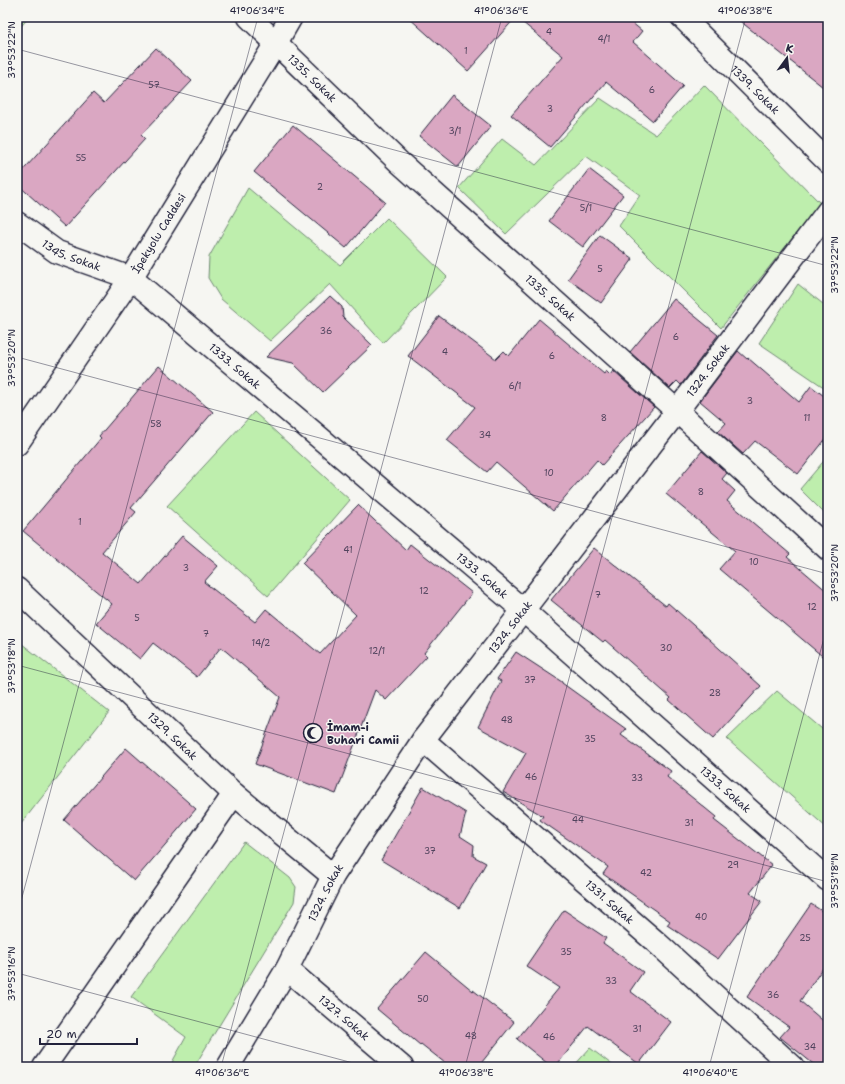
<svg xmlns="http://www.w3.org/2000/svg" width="845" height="1084" viewBox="0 0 845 1084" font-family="'Shantell Sans',sans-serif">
<rect width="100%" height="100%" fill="#f6f6f2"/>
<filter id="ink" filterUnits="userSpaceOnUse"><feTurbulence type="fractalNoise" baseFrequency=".025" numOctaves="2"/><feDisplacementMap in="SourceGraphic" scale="8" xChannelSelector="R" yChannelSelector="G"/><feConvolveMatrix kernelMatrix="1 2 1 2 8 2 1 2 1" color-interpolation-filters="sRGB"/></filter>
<g filter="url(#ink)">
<g fill="#beeead" stroke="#708874">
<path d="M17,17h12l-12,14z"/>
<path d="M704,85l116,118 -99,125 -102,-102 21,-31 -54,-39 -80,78 -47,-46 43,-49 34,26 64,-67 56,37z"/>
<path d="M248,188l92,77 47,-47 60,59 -64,66 -53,-59 -60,57 -49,-42 -13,-21 1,-21z"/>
<path d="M798,284l30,24v82l-69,-47z"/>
<path d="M254,412l96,88 -82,96 -101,-90z"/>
<path d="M828,456v61l-28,-28z"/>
<path d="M17,640l92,72 -92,117z"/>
<path d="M777,691l51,43v95l-101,-90z"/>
<path d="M244,842l46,36 6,9 -2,15 -100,165h-23l-1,-1 16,-29 -55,-40z"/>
<path d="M590,1048l25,19h-42z"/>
</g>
<g fill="#daa7c2" stroke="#22223b">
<path d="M408,17h108l-48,54z"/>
<path d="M516,17h109l17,14 -9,11 50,44 -30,35 -47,-39 -56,65 -39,-32 52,-59z"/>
<path d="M735,17h93v74z"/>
<path d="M156,48l36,33 -51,54 4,4 -80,88 -48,-43v-7l76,-84 11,10z"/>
<path d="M452,95l39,31 -33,41 -39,-31z"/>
<path d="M293,125l92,77 -39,46 -92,-76z"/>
<path d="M589,169l34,26 -40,52 -34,-26z"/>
<path d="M600,235l33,24 -32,44 -33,-24z"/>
<path d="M330,296l12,11 1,10 29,28 -49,47 -30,-29 -27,-6z"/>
<path d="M674,299l44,36 -37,50 -4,-4 -7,7 -40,-36z"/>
<path d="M439,316l57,43 8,-8 5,5 30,-37 65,55 2,-3 4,4 3,-4 41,36 -52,58 -5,-5 -44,51 -57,-49 -9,10 -40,-32 28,-33 -67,-51z"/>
<path d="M738,351l9,8 1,-1 51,44 12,-16 17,13v37l-30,38 -43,-33 -12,13 -25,-22 8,-9 -26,-22z"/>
<path d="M159,366l54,46 -82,96 5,4 -34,40 39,32 41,-48 36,30 -14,16 51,40 11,-13 54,45 36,-39 -54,-52 56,-58 48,45 4,-6 62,49 -48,60 3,3 -41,44 -11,-10 -39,104 -81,-30 25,-67 -59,-50 -24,30 -44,-34 -13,16 -44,-36 16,-19 -89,-73 78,-93 -2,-2z"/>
<path d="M702,451l25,22 -5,6 13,12 -8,10 63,53 -3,3 41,35v69l-109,-92 16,-18 -69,-57z"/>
<path d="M594,548l72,58 2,-3 42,37 51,46 -48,53 -44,-39 2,-2 -66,-58 -2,2 -52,-42z"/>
<path d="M516,652l46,30v1l64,46 -5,6 50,36 -4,6 49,40 -2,3 58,45 -22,28 12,8 -44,58 -51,-34 3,-4 -67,-47 5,-7 -68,-47 3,-4 -40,-24 23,-39 -48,-26 23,-46 -4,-2z"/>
<path d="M126,748l70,61 -62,72 -70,-61z"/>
<path d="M423,787l43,26 -6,23 14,9 -1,11 13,7 -26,45 -79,-48z"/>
<path d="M811,904l17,11v46l-28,40 28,24v42h-11l-37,-30 9,-10 -42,-30z"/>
<path d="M564,910l42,28 -3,5 40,29 -13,19 41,31 -32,42 -51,-38 -33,41h-3l-35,-28 42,-51 -33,-22z"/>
<path d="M426,952l47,39v-1l41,32 -36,45h-28l-29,-23 -1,1 -43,-36z"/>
</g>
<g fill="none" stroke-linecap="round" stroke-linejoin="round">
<defs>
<g id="minor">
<path id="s1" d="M249,17l150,145 278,249 151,138"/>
<path id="s2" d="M682,17l146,145"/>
<path id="s3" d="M17,223l40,29 74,26 392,332 305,270"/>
<path id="s4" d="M17,589l217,205 99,82"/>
<path id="s5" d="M423,740l234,203 136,124"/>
<path id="s6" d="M287,969l115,98"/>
<path d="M44,1067l190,-273"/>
<path id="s7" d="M228,1067l59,-98 46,-93 90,-136 254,-329 151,-200"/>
</g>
<g id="tertiary">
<path id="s8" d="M17,444l114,-166 145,-235 15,-26"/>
</g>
</defs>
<use href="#minor" stroke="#22223b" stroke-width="25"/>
<use href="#tertiary" stroke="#22223b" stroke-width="25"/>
<use href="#minor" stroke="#f6f6f2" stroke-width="22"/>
<use href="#tertiary" stroke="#f6f6f2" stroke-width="22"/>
</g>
</g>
<path fill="none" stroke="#22223b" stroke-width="1" stroke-opacity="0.45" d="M17,49l811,217M17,357l811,217M17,665l811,217M17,916l241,-899M17,973l351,94M221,1067l281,-1050M465,1067l281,-1050M709,1067l119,-444"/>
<defs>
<symbol id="mosque-ring" viewBox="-11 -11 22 22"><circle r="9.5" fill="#f6f6f2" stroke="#22223b" stroke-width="1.5"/><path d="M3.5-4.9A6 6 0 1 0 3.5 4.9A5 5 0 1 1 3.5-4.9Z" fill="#22223b"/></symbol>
</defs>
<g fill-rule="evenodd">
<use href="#mosque-ring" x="302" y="722" width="22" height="22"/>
</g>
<g text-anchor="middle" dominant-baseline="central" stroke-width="3" stroke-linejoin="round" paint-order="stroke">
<g font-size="9" fill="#50435d">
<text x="549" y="32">4</text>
<text x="604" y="39">4/1</text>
<text x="466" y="51">1</text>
<text x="154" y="85">57</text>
<text x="652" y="90">6</text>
<text x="550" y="109">3</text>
<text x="455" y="131">3/1</text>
<text x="81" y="158">55</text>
<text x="320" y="187">2</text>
<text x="586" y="208">5/1</text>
<text x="600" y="269">5</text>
<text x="326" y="331">36</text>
<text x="676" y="337">6</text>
<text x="445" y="352">4</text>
<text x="552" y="356">6</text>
<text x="515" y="386">6/1</text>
<text x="750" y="401">3</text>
<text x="604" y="418">8</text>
<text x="807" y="418">11</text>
<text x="156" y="424">58</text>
<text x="485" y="435">34</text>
<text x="549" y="473">10</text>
<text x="701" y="492">8</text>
<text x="80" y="522">1</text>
<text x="348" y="550">41</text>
<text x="754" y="562">10</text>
<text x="186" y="568">3</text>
<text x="424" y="591">12</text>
<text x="598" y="595">7</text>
<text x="812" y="607">12</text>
<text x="137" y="618">5</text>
<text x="206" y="634">7</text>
<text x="261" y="643">14/2</text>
<text x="666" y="648">30</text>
<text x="377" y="651">12/1</text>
<text x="530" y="680">37</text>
<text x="715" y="693">28</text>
<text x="507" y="720">48</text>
<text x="590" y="739">35</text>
<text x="531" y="777">46</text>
<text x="637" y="778">33</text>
<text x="578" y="820">44</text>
<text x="689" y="823">31</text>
<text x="430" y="851">37</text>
<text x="733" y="865">29</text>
<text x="646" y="873">42</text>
<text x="701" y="917">40</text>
<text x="805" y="938">25</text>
<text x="566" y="952">35</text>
<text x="611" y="981">33</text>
<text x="773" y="995">36</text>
<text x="423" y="999">50</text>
<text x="637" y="1029">31</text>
<text x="471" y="1036">48</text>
<text x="549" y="1037">46</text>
<text x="810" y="1047">34</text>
</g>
<g font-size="11" fill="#22223b" stroke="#f6f6f2">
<text stroke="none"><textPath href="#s1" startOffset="88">1335. Sokak</textPath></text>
<text stroke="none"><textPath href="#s2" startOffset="103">1339. Sokak</textPath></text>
<text stroke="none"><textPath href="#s8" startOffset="254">İpekyolu Caddesi</textPath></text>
<text stroke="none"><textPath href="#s3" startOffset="64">1345. Sokak</textPath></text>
<text stroke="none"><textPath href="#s1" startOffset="412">1335. Sokak</textPath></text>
<text stroke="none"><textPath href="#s3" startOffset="264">1333. Sokak</textPath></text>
<text stroke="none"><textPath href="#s7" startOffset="848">1324. Sokak</textPath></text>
<text stroke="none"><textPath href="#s3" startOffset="588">1333. Sokak</textPath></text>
<text stroke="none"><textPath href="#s7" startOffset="524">1324. Sokak</textPath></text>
<text stroke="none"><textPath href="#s4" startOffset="214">1329. Sokak</textPath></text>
<text stroke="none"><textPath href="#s3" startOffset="912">1333. Sokak</textPath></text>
<text stroke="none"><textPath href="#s7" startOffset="200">1324. Sokak</textPath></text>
<text stroke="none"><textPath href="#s5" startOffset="247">1331. Sokak</textPath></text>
<text stroke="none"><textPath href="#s6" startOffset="75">1327. Sokak</textPath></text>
</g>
<g font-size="11" font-weight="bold" fill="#22223b" stroke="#f6f6f2" text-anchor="start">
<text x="327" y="727">İmam-i<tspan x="327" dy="13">Buhari Camii</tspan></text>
</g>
</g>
<rect width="845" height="1084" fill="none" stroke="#f6f6f2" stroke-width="44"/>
<g transform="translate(787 58) rotate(15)" stroke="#f6f6f2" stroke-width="3" paint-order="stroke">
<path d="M0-3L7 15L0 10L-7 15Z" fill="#22223b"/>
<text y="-6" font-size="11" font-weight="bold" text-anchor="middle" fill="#22223b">K</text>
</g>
<path d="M40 1038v6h97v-6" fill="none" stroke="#22223b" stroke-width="2"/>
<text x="46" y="1038" font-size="12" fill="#22223b" stroke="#f6f6f2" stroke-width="3" paint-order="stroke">20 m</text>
<rect x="22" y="22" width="801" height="1040" fill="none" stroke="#22223b" stroke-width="1.5"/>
<g font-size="10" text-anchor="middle" fill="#22223b">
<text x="257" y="14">41°06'34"E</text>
<text x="501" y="14">41°06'36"E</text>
<text x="745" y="14">41°06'38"E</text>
<text transform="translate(11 50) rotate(-90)" y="4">37°53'22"N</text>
<text transform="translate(834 265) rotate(-90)" y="4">37°53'22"N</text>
<text transform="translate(11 358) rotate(-90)" y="4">37°53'20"N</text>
<text transform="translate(834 573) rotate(-90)" y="4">37°53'20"N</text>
<text transform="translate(11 666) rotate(-90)" y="4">37°53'18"N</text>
<text transform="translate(834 881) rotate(-90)" y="4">37°53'18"N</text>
<text transform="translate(11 974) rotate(-90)" y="4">37°53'16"N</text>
<text x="222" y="1076">41°06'36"E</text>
<text x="466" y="1076">41°06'38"E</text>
<text x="710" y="1076">41°06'40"E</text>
</g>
</svg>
